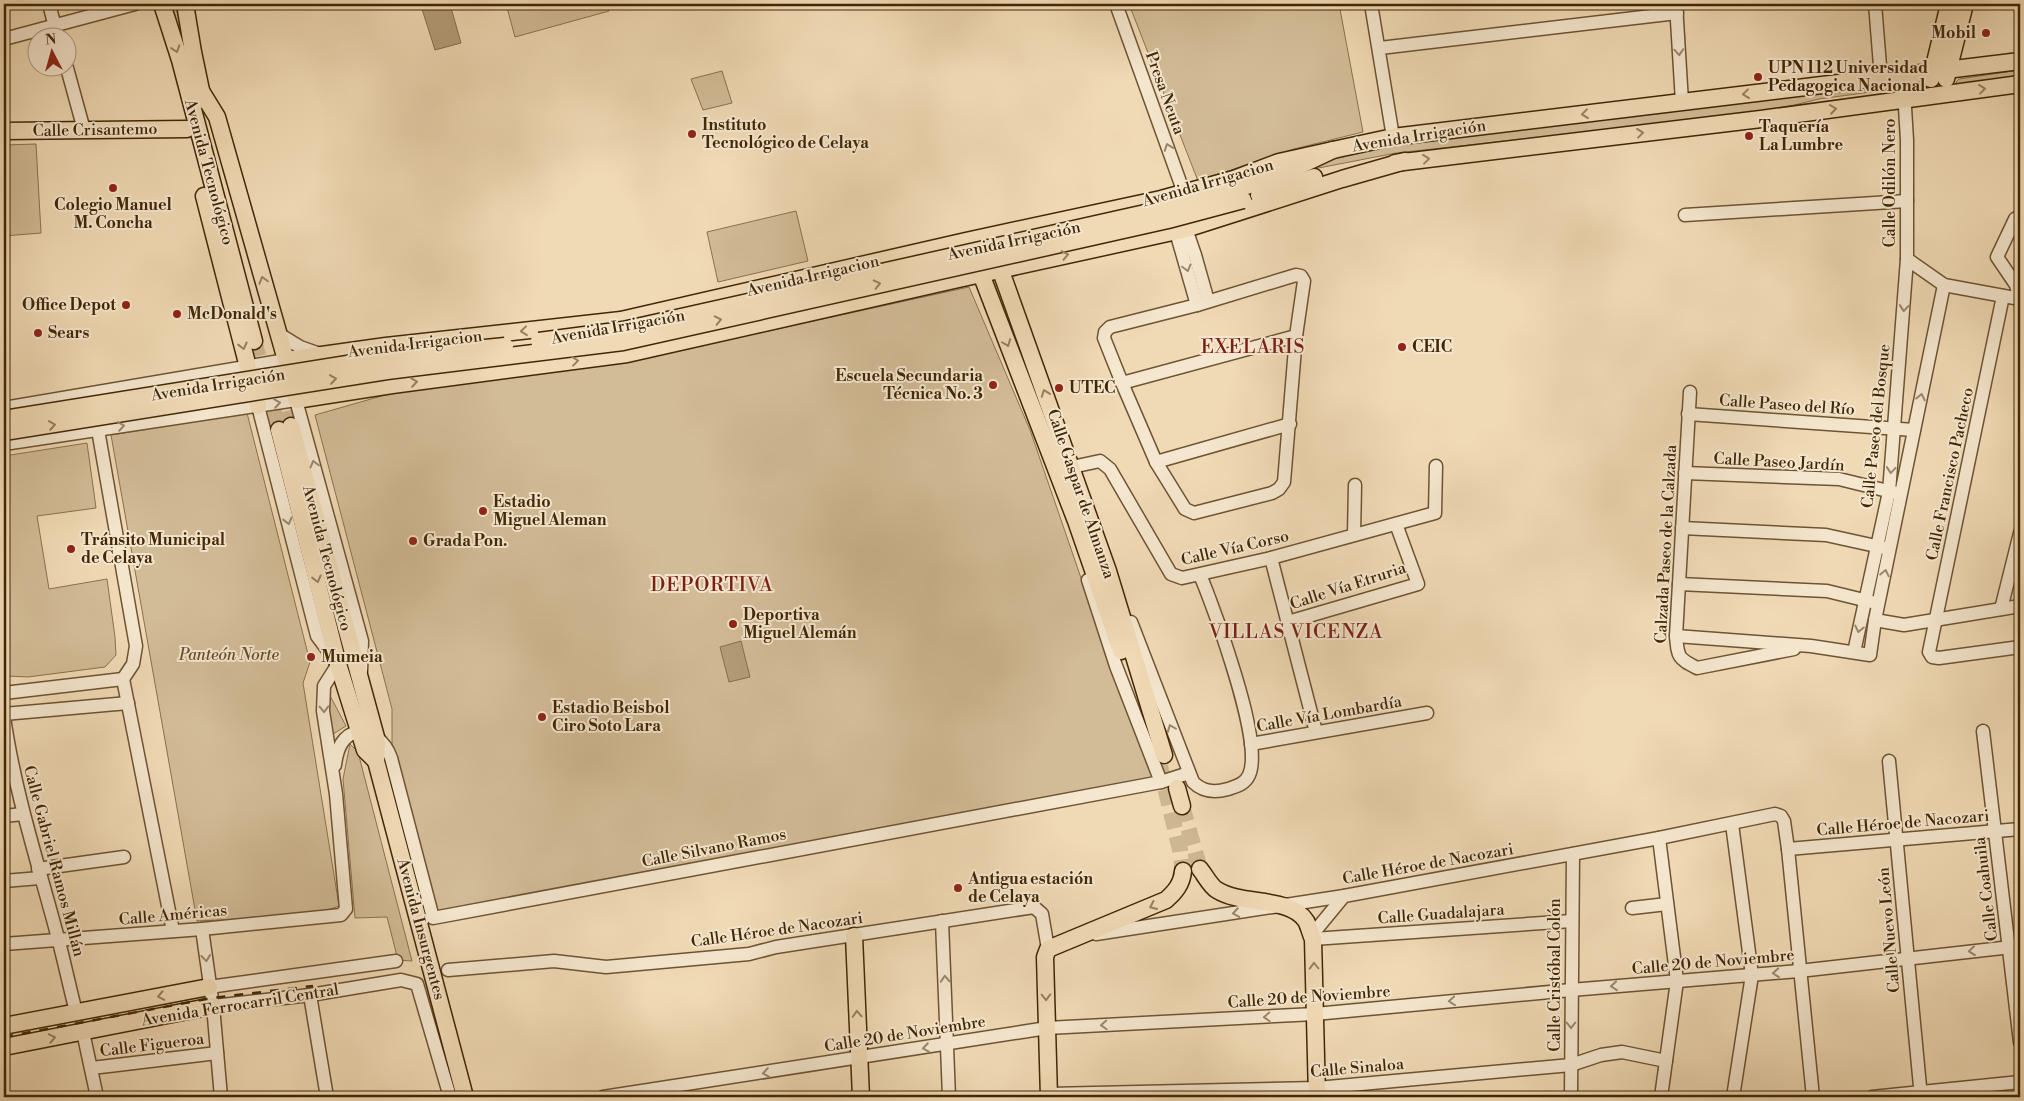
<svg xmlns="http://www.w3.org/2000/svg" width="2024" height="1101" viewBox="0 0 2024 1101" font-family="'Libre Bodoni',serif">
<rect width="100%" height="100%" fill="#f0dab5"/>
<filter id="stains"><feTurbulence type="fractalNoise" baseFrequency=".004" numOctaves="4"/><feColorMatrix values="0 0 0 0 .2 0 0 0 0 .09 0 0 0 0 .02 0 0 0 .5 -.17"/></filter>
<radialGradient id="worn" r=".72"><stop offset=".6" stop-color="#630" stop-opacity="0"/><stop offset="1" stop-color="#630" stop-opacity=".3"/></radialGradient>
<g fill="#d2bc97" stroke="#8a724e">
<path d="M169,4h6l14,51 -6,2z"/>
<path d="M506,4h101l2,7 -94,26z"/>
<path d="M1129,4h210l24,128 -69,17 -96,32z"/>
<path d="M2020,70v8l-61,8 -3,-4 3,-3z"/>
<path d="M722,71l10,32 -29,7 -12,-31z"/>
<path d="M1899,83l2,5 -82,11 -33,8 -44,8 -346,38 -98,19 55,-22z"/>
<path d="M36,144l5,89 -37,3v-91z"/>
<path d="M796,211l12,50 -90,21 -11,-50z"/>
<path d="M969,287l61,143 89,258 34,89 -715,136 -46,-170v-34l-77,-294 91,-26 248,-33z"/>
<path d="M247,413l63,249 -7,21 36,223 -28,10 -114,5 -86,-486z"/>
<path d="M87,443l9,65 -59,8 12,73 58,-10 8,58 1,18 -11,12 -77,10 -21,-1 -1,-8h-2v-212z"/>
<path d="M326,688l20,38 -16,10z"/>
<path d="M350,744l8,8 54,209 -14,-1 -11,-43 -32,1 -12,-139z"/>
</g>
<g fill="#b49d7a" stroke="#866e4c">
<path d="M430,4h20l11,39 -26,7 -14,-44z"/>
<path d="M741,641l9,36 -21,5 -9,-35z"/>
</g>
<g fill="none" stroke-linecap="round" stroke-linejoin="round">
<g stroke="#cdb692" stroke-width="16" stroke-dasharray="16 8" stroke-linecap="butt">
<path d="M254,341l25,89"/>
<path d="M280,388l11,38"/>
<path d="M1160,766l20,84 3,21"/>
<path d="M1182,806l18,63"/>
</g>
<defs>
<g id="minor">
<path d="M49,4l9,34"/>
<path d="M1116,4l68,189"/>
<path d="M1371,4l22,133"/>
<path d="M1676,4l6,98"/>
<path d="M1875,4l6,74"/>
<path d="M4,39l131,-35"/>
<path d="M1380,48l297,-35"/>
<path d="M67,68l17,62"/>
<path d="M1685,215l222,-14"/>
<path d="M1186,229l9,26 13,46"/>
<path d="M1176,232l21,73"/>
<path d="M1907,259l37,26 76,14"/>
<path d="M1296,275l5,1 3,5 -8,55 -12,146 -5,7 -7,4 -78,20 -9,-4 -29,-47 -34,-79 -18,-45 1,-6 5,-5 87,-22z"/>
<path d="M2003,296l-74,356 3,5 7,1 81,-11"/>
<path d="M2020,299l-4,-14 -19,-28 18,-38 5,-3"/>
<path d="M277,333l23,14 20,7"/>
<path d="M1122,383l174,-47"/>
<path d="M1690,392l-14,244c2,22 2,22 21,32l97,-19"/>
<path d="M294,393l68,248 -1,30"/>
<path d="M258,406l59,230 18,24"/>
<path d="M4,408l282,-48 2,9"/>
<path d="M92,409v12l6,9 38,216 -3,18 -10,15 50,252"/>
<path d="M1688,414l226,16"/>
<path d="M4,444l292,-44"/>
<path d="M1156,462l134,-38"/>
<path d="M1072,467l28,-6 10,8 61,105 11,4 89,-20 164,-45 1,-47"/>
<path d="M1685,473l154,6 57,14"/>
<path d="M1682,528l144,7 59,13"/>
<path d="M1354,535l1,-50"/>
<path d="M1271,558l45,174"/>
<path d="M1088,580l28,86 45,116"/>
<path d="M1679,584l148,7 45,11"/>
<path d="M2001,609l19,-76"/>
<path d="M1875,620l29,5 116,-19"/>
<path d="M1131,622l62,160c10,10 21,11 35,7 9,-3 17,-5 21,-14 13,-28 -21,-123 -31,-153 -6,-16 -11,-31 -18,-47"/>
<path d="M1288,622l130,-38 -22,-60"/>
<path d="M1676,636l135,10 59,9 5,-35 69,-335"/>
<path d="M1854,652l35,-160 18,-233v-119l-4,-65"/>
<path d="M4,693l119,-14"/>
<path d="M4,714l124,-11"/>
<path d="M4,717c11,77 35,149 55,225 6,23 11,47 17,70"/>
<path d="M1983,731l37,311"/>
<path d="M376,737c8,6 12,12 15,21l42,160 728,-136 28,-9"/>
<path d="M1251,744l176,-31"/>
<path d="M1889,761l32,336"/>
<path d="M335,765c2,-16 7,-30 24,-34"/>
<path d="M4,816l19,-2"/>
<path d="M1732,824l20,151 -19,122"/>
<path d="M1659,838l18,143 -16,116"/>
<path d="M1788,849l232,-20"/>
<path d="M38,869l86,-12"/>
<path d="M4,881l36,-3"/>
<path d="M1632,908l35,-4"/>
<path d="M942,921l7,176"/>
<path d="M202,929l11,77 8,91"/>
<path d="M1096,934l248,-38 315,-58 116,-24 6,2 3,5 4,28 25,248"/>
<path d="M1311,936l33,-40"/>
<path d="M1313,939l259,-18"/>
<path d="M4,944l198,-15 139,-14 5,-6 -10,-115 -13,-83 1,-25 14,-22"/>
<path d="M448,970l106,-9 52,6 143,-13 27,-7 258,-40 8,7 6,35"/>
<path d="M209,987l187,-26"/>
<path d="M310,995l17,102"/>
<path d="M213,1006l97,-11 91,-15 16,4 33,113"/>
<path d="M83,1032l14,65"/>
<path d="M92,1068l125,-15"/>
<path d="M1049,1094l268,-6 254,-23 30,-10 21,-3 44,9"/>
<path d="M603,1097l444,-69 268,-14 256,-24 228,-19 221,-25"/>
<path d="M1571,1097l2,-243"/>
<path d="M1872,1097l148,-15"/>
</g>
<g id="major">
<path d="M162,4l18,56 74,281"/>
<path d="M185,4l8,48 10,48"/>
<path d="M1931,79l18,-75"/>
<path d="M1946,79l19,-75"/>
<path d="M201,91l16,26 69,243 100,-14 235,-26 345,-79 195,-42 73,-20 45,-17 54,-12"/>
<path d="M4,131l183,-2"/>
<path d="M1395,163l366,-44 259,-35"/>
<path d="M1238,189l44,-15 51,-24 60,-13 627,-76"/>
<path d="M1259,195l55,-18"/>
<path d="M204,196l54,210"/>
<path d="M997,260l111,311 56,184"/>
<path d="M981,274l95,247 45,130"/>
<path d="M296,400l96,-15 235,-31 327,-74 232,-51 156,-50 63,-18"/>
<path d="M291,426l85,311 1,8 -1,16 89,336"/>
<path d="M279,430l59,234 27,86 11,11"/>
<path d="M1177,788l5,18"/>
<path d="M1200,869c5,6 10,17 17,21 25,16 73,6 89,31 3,5 4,12 7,18l4,158"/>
<path d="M854,936l7,161"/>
<path d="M4,1026l205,-39"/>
<path d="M4,1047l209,-41"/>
<path d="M1049,1097l-4,-140 3,-8 118,-49c9,-8 16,-16 17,-29"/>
</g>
</defs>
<use href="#minor" stroke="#6d5432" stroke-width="15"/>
<use href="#major" stroke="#412706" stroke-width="19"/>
<use href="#minor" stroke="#f5e7cf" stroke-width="12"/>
<use href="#major" stroke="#f0dab5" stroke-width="16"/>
<path stroke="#412706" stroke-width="2.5" stroke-dasharray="9 9" stroke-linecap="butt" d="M4,1037l208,-39 101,-12"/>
<defs>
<g id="major-bridge">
<path d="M539,341l84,-11 540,-121 75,-20"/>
<path d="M4,419l381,-61 120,-12"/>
<path d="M4,432l383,-61 236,-29 545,-122 75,-20"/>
</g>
</defs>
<use href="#major-bridge" stroke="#412706" stroke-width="19" stroke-linecap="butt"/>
<use href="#major-bridge" stroke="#f0dab5" stroke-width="16"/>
</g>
<defs><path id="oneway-chevron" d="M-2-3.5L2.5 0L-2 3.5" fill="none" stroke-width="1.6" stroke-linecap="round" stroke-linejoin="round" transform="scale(1.25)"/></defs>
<g stroke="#98805e">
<use href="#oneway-chevron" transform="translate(176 49) rotate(72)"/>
<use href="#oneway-chevron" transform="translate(1982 89) rotate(-7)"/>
<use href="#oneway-chevron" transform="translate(1746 94) rotate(173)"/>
<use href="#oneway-chevron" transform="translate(1833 109) rotate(-8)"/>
<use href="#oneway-chevron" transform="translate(1585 114) rotate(173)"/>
<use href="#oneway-chevron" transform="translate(1640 133) rotate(-7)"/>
<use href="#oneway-chevron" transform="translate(1426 159) rotate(-7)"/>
<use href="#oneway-chevron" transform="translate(1065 255) rotate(-12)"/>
<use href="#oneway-chevron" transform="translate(263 280) rotate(-106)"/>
<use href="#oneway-chevron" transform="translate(877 284) rotate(-13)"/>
<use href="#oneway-chevron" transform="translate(718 320) rotate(-13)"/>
<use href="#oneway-chevron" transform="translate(524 331) rotate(174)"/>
<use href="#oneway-chevron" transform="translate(1007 343) rotate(69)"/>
<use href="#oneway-chevron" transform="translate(243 346) rotate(76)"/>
<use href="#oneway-chevron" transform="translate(575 361) rotate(-7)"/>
<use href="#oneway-chevron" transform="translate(333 379) rotate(-8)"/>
<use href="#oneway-chevron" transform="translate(414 382) rotate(-8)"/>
<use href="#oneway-chevron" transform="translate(1045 393) rotate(-110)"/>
<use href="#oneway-chevron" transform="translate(52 425) rotate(-9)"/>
<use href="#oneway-chevron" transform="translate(317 579) rotate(76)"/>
<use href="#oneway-chevron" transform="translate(1153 906) rotate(156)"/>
<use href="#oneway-chevron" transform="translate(1314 966) rotate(-92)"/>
<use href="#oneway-chevron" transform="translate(161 996) rotate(169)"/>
<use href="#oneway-chevron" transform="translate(1046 997) rotate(89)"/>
<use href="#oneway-chevron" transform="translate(857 1014) rotate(-93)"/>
<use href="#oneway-chevron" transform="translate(52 1038) rotate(-11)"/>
</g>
<g stroke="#9b876a">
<use href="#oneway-chevron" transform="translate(1679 52) rotate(86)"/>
<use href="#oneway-chevron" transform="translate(1168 147) rotate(-110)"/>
<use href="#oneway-chevron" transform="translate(1187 268) rotate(75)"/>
<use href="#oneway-chevron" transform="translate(1904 308) rotate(95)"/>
<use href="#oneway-chevron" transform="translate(1921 397) rotate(-78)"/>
<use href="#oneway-chevron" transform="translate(277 403) rotate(-9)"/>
<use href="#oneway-chevron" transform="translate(121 426) rotate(-9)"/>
<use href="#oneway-chevron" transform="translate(314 464) rotate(-105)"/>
<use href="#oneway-chevron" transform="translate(1891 470) rotate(95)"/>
<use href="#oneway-chevron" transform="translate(288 521) rotate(76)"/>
<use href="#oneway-chevron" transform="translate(1885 573) rotate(-78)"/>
<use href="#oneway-chevron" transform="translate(1859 629) rotate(102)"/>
<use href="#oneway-chevron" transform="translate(324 709) rotate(88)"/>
<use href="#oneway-chevron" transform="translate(1171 728) rotate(-111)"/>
<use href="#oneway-chevron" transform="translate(1236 913) rotate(171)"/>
<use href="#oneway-chevron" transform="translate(1972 951) rotate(174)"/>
<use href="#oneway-chevron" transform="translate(206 958) rotate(83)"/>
<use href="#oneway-chevron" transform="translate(1776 973) rotate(175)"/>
<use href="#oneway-chevron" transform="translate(945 979) rotate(-93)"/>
<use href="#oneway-chevron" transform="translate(1614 986) rotate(175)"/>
<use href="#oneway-chevron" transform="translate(1452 1001) rotate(175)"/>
<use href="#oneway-chevron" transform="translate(1267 1017) rotate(177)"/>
<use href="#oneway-chevron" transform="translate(1104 1025) rotate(177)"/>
<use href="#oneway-chevron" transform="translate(1571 1025) rotate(90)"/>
<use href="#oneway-chevron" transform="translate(926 1048) rotate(171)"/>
<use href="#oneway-chevron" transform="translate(766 1073) rotate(171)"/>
</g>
<g fill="#8f2418" stroke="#f5e7cf" stroke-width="2">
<circle cx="1986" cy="33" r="5"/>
<circle cx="1758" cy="77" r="5"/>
<circle cx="692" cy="134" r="5"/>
<circle cx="1749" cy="136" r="5"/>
<circle cx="113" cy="188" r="5"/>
<circle cx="126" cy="305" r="5"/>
<circle cx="177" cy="314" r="5"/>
<circle cx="38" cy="333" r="5"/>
<circle cx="1402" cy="347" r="5"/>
<circle cx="993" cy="385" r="5"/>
<circle cx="1059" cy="388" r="5"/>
<circle cx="483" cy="511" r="5"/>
<circle cx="413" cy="541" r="5"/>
<circle cx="71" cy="549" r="5"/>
<circle cx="733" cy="624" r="5"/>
<circle cx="311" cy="657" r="5"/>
<circle cx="542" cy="717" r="5"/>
<circle cx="958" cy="888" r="5"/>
</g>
<g text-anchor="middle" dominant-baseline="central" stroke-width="4" stroke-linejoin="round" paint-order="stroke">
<g font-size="16" font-weight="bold" fill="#412706" stroke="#f5e7cf" text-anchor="start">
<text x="1976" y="33" text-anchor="end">Mobil</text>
<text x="1768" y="68">UPN 112 Universidad<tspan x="1768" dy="18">Pedagogica Nacional</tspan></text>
<text x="702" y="125">Instituto<tspan x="702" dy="18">Tecnológico de Celaya</tspan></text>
<text x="1759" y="127">Taquería<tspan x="1759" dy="18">La Lumbre</tspan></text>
<text x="113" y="205" text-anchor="middle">Colegio Manuel<tspan x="113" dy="18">M. Concha</tspan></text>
<text x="116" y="305" text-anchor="end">Office Depot</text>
<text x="187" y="314">McDonald's</text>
<text x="48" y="333">Sears</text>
<text x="1412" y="347">CEIC</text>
<text x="983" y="376" text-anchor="end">Escuela Secundaria<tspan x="983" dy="18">Técnica No. 3</tspan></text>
<text x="1069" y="388">UTEC</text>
<text x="493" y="502">Estadio<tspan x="493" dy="18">Miguel Aleman</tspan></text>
<text x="81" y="540">Tránsito Municipal<tspan x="81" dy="18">de Celaya</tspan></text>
<text x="423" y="541">Grada Pon.</text>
<text x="743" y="615">Deportiva<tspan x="743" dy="18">Miguel Alemán</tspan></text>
<text x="321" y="657">Mumeia</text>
<text x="552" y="708">Estadio Beisbol<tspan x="552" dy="18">Ciro Soto Lara</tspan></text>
<text x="968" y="879">Antigua estación<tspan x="968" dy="18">de Celaya</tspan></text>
</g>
<g font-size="16" fill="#412706" stroke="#f5e7cf">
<text transform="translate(1165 93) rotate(70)">Presa Neuta</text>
<text transform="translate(95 130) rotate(-1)">Calle Crisantemo</text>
<text transform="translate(1419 136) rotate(-9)">Avenida Irrigación</text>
<text transform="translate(209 172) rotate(75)">Avenida Tecnológico</text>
<text transform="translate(1208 183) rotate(-16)">Avenida Irrigacion</text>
<text transform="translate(1890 183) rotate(-90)">Calle Odilón Nero</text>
<text transform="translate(1014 241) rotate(-12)">Avenida Irrigación</text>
<text transform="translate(813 276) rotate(-13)">Avenida Irrigacion</text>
<text transform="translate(618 327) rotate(-10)">Avenida Irrigación</text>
<text transform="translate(415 344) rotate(-7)">Avenida Irrigacion</text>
<text transform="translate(218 385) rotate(-9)">Avenida Irrigación</text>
<text transform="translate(1787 405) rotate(4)">Calle Paseo del Río</text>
<text transform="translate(1876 426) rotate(-84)">Calle Paseo del Bosque</text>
<text transform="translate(1779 462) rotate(3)">Calle Paseo Jardín</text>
<text transform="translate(1950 474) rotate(-78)">Calle Francisco Pacheco</text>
<text transform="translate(1081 494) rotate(71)">Calle Gaspar de Almanza</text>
<text transform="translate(1666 544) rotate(-87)">Calzada Paseo de la Calzada</text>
<text transform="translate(1235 548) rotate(-13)">Calle Vía Corso</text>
<text transform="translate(327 558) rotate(75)">Avenida Tecnológico</text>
<text transform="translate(1348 586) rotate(-18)">Calle Vía Etruria</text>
<text transform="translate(1329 714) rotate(-10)">Calle Vía Lombardía</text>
<text transform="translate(1903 823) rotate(-5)">Calle Héroe de Nacozari</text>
<text transform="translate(714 848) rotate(-11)">Calle Silvano Ramos</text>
<text transform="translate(54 861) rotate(75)">Calle Gabriel Ramos Millán</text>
<text transform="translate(1428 864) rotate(-10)">Calle Héroe de Nacozari</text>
<text transform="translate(1986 889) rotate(-97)">Calle Coahuila</text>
<text transform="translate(1441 914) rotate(-4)">Calle Guadalajara</text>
<text transform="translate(173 915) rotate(-5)">Calle Américas</text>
<text transform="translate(421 929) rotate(75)">Avenida Insurgentes</text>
<text transform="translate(777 930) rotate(-8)">Calle Héroe de Nacozari</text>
<text transform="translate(1889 930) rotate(-95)">Calle Nuevo León</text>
<text transform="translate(1713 962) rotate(-5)">Calle 20 de Noviembre</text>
<text transform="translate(1555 975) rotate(-90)">Calle Cristóbal Colón</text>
<text transform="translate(1309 997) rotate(-4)">Calle 20 de Noviembre</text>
<text transform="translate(240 1005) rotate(-9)">Avenida Ferrocarril Central</text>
<text transform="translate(905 1034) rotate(-9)">Calle 20 de Noviembre</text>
<text transform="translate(152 1045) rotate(-7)">Calle Figueroa</text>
<text transform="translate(1357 1068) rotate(-5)">Calle Sinaloa</text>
</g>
<g font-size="16" font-style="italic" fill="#654c2a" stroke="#f5e7cf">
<text x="229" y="655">Panteón Norte</text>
</g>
<g font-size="19" letter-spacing="1" fill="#7a1f14" stroke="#f5e7cf">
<text x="1253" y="347">EXELARIS</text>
<text x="712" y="585">DEPORTIVA</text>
<text x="1296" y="632">VILLAS VICENZA</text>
</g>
</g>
<rect width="2024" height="1101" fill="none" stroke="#f0dab5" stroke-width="20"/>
<rect x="5" y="5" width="2014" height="1091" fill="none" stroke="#412706" stroke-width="2.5"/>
<rect x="10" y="10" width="2004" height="1081" fill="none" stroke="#412706"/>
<g transform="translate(52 52) rotate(354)"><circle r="24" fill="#f5e7cf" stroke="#ad9a7f"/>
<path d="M0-4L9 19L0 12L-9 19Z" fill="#8f2418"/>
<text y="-8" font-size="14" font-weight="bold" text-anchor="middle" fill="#412706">N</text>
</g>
<rect width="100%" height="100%" filter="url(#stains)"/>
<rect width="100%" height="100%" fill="url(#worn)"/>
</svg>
